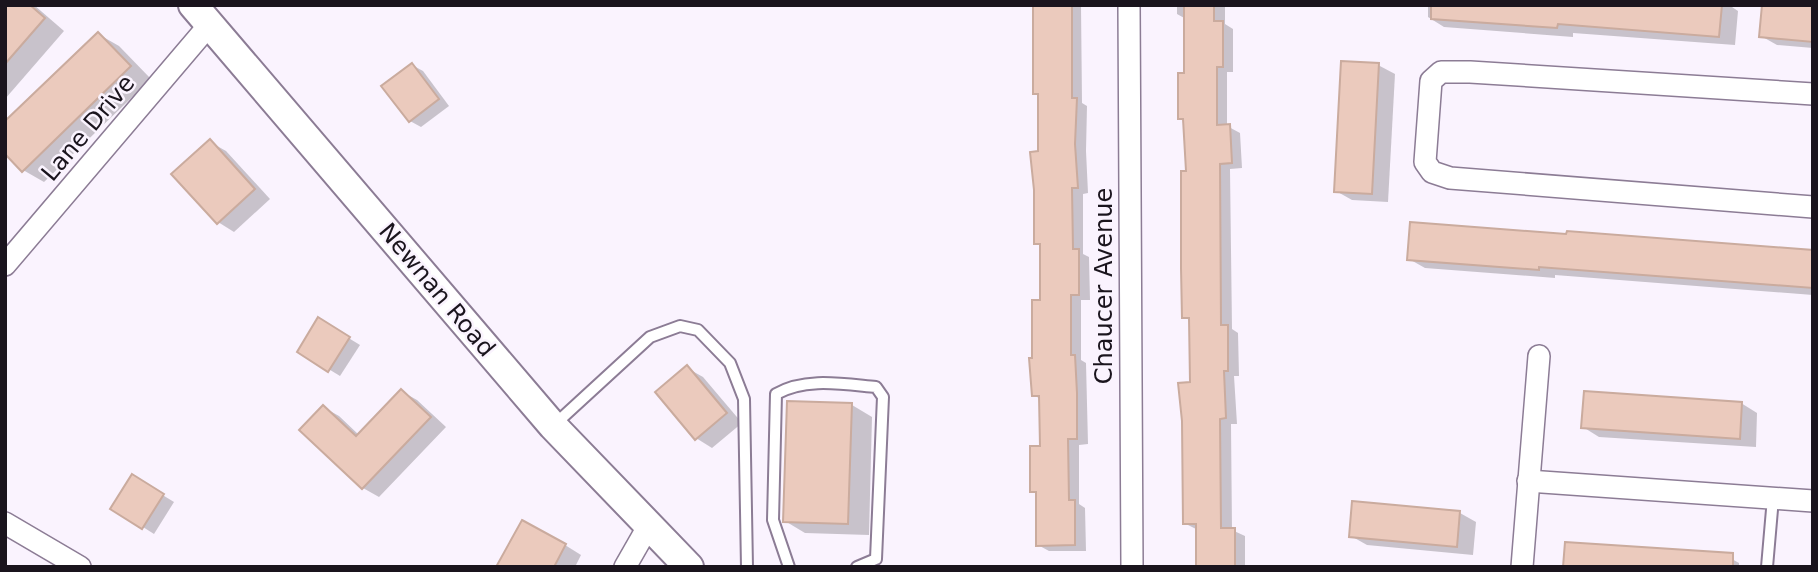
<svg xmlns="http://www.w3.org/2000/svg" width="1818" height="572" viewBox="0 0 1818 572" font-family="'DejaVu Sans',sans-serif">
<rect width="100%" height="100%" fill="#faf3fe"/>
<g fill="#0003">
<path d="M5,5h29l30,26 -59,68z"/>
<path d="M1034,5h47l1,98 5,3 -1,45 2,42 -5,1v60l6,3 1,43h-9v60l5,3 2,81 -9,1v59l6,4 1,43h-37l-11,-6v-50l-6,-4 10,-43 -1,-49 -8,-4 1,-36 8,-57v-55l-6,-4 4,-147 -5,-3z"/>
<path d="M1177,5h48v19l8,5v43h-6v54l13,7 2,35 -12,1 2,160 6,4 1,43h-5l3,48h-6l1,106 13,6v31h-47v-37l-14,-7 7,-139v-63l-7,-4 4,-144 -3,-52 -5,-3 6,-43v-56l-9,-5z"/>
<path d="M1428,5h301l9,6 -3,34 -162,-12v4l-129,-10 -16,-10z"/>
<path d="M1813,7v41l-36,-3 -16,-9z"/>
<path d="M98,34l21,12 32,33 -107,103 -21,-12z"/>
<path d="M412,65l11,6 26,35 -28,21 -11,-6z"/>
<path d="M1378,65l17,9 -7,128 -36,-2 -16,-9z"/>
<path d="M210,142l16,9 44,48 -36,33 -16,-10z"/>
<path d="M1813,252v43l-258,-20v3l-130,-10 -16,-9z"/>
<path d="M319,320l41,25 -20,31 -41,-25z"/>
<path d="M687,368l16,9 39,46 -30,25 -16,-10z"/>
<path d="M401,391l16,9 29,27 -67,70 -16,-9 -61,-58 21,-23 16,9 20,19z"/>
<path d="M1741,403l16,10 -1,34 -157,-10 -16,-10z"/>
<path d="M852,405l20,12 -3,118 -64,-2 -20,-12z"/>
<path d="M133,477l41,25 -20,32 -41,-26z"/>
<path d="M1460,513l16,9 -3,33 -106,-10 -16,-9z"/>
<path d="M565,545l16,10 -6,12h-77z"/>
<path d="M1723,554l16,9v4h-174z"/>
</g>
<g fill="#ebcabd" stroke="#caab9e" stroke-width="2">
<path d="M5,5h25l15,13 -40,46z"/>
<path d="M1033,5h39v93h5l-2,46 3,44h-6l1,61h6v46h-8v60h4l2,38v46h-9l1,61h6v45l-39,1v-54h-6v-46h10l-1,-50h-7l-3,-38h3v-58h8v-56h-6v-54l-4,-38 8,-1v-57h-5z"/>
<path d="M1184,5h30v16h9v46h-6v58l13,-1 2,39 -12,1 1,161h7v46h-4l2,47 -6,1 1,109h14v39h-39v-43h-13l-1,-103 -4,-38 12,-1 -1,-64h-7l-1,-50v-97h5l-3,-52h-5v-46h6z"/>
<path d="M1431,5h291l-3,32 -161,-13 -1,4 -126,-9z"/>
<path d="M1762,5h51v37l-54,-5z"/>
<path d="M98,32l33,34 -109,106 -17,-18v-33z"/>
<path d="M1341,61l38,2 -7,131 -38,-2z"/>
<path d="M412,63l27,36 -30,23 -28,-36z"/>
<path d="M210,139l45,50 -38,35 -46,-50z"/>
<path d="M1410,222l156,12 1,-3 246,19v38l-274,-21v3l-132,-10z"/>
<path d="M318,317l32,20 -22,35 -31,-20z"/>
<path d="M687,365l40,48 -32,27 -40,-48z"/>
<path d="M401,389l30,28 -69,72 -63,-59 24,-25 33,31z"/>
<path d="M1584,391l158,11 -2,37 -159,-11z"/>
<path d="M787,401l65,2 -4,121 -65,-2z"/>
<path d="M132,474l32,20 -22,35 -32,-20z"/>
<path d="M1352,501l108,10 -3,36 -108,-10z"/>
<path d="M522,520l44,24 -12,23h-58z"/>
<path d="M1565,542l168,11v14h-170z"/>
</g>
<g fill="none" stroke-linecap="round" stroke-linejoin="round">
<defs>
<g id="service">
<path d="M553,426l97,-89 30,-11 18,4 32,33 14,36 3,168"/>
<path d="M789,567l-16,-47 3,-126c29,-17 67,-10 100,-7l7,10 -7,162 -19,8"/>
<path d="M1767,567l6,-69"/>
</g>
<g id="minor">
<path d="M1129,5l3,562"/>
<path d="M1813,94l-343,-22h-29l-10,9 -6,81 7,10 18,6 363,29"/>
<path d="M5,265l205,-241"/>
<path d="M1528,481l285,20"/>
<path d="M5,523l75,44"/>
<path d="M625,567l24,-42"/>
<path d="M1522,567l17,-211"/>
</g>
<path id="secondary" d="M193,5l360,421 136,141"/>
</defs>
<use href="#service" stroke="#8c7c95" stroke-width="14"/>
<use href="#minor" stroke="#8c7c95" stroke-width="24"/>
<use href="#secondary" stroke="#8c7c95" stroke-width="32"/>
<use href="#service" stroke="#fff" stroke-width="10"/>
<use href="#minor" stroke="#fff" stroke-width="21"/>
<use href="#secondary" stroke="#fff" stroke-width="28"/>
</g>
<g text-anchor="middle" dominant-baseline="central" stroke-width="5" stroke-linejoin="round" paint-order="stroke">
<g font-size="24" fill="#1a141d" stroke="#faf3fe">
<text transform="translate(88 128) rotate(-50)">Lane Drive</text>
<text transform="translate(1104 286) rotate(-90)">Chaucer Avenue</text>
<text transform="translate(437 290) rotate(50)">Newnan Road</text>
</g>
</g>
<rect width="1818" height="572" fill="none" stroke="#1a141d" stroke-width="14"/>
</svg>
